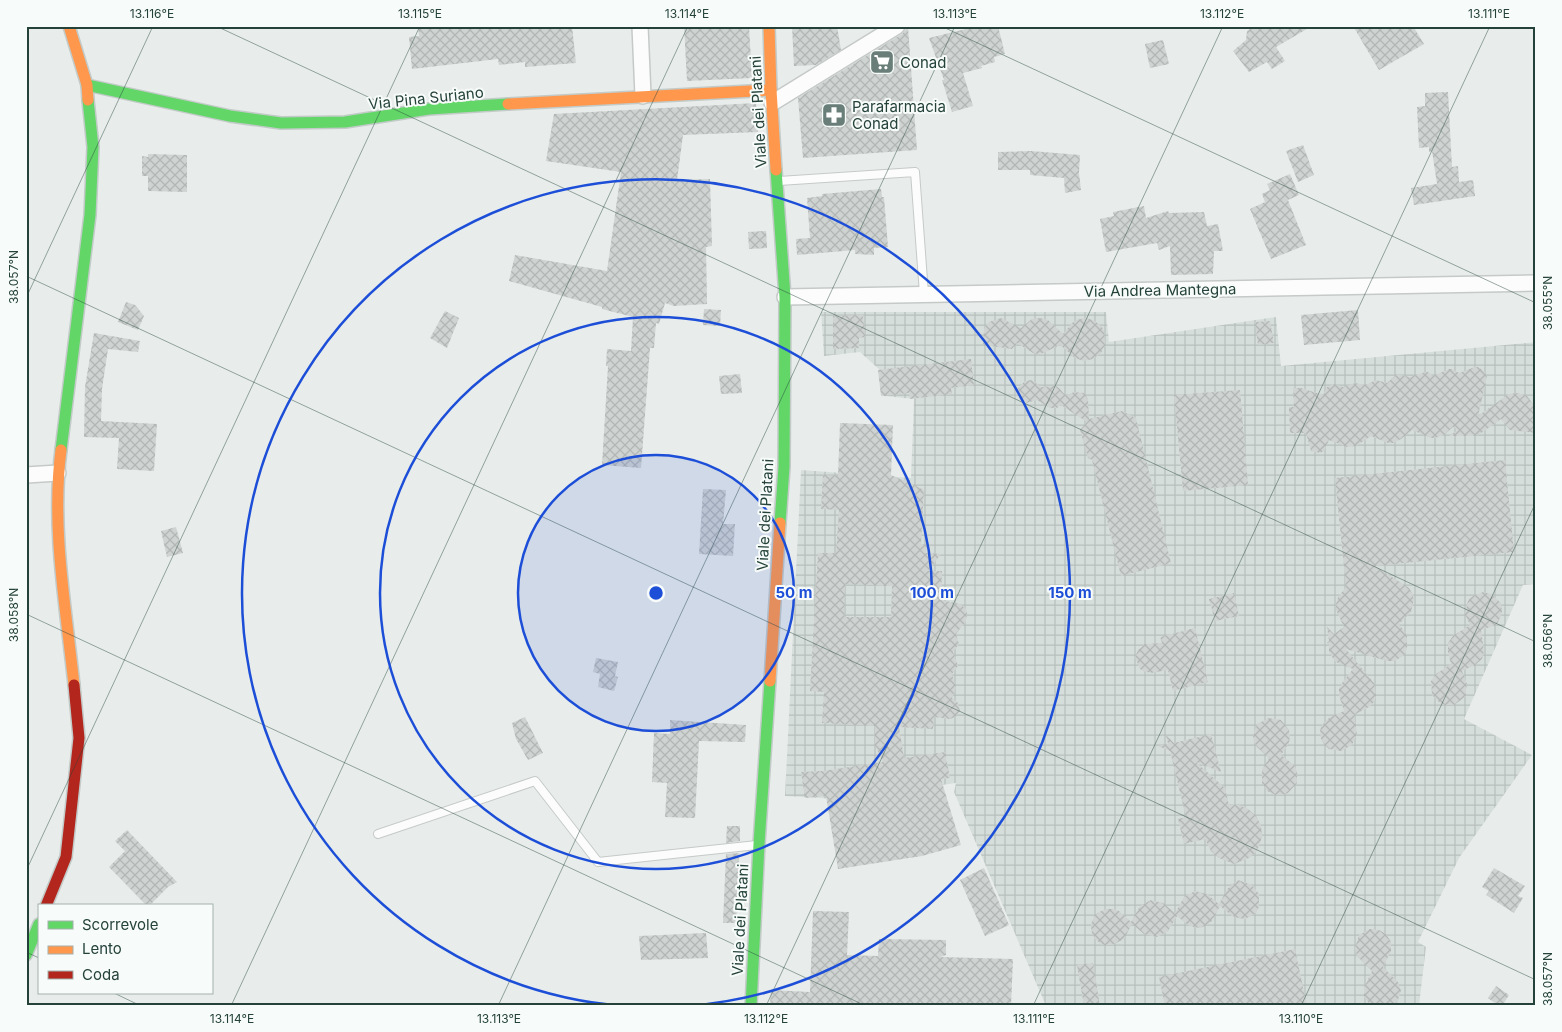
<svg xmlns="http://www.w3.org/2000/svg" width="1562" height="1032" viewBox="0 0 1562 1032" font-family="Inter,sans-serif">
<defs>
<pattern id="industrial-grid" width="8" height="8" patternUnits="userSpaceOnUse" patternTransform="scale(1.25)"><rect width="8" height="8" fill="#d6dedb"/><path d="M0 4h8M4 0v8" fill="none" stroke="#b8c0bd"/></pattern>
<pattern id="building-cross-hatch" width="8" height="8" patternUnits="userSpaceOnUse" patternTransform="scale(1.25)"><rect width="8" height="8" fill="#cfd4d2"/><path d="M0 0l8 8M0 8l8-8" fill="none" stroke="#b2b7b5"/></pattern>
</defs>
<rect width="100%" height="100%" fill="#e8edeb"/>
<path fill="url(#industrial-grid)" d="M821,312h285l3,30 167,-25 5,49 255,-24v242l-13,1 -59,134 68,36 -73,103 -41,84 8,5 -7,59h-373l-92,-214 2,-9 -120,16 -51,-3 16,-326 110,8 3,-79 -30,-3 -3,-25 -21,-19 -36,4z"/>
<g fill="url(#building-cross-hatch)" fill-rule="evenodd">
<path d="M418,26h154l4,37 -51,4v-5l-26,3 -1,-6 -86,10 -3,-32 10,-1z"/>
<path d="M684,26h65l3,52 -65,3z"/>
<path d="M792,26h45l4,24 -25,15 -22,1z"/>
<path d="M978,26h20l7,28 -11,3 1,5 -14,4 1,2 -19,5 10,33 -21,6 -10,-32h2l-15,-42z"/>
<path d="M1255,26h57l-36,21 9,14 -13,8 -5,-7 -18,10 -16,-21 13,-11 1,-9z"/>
<path d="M1353,26h60l11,18 -45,26z"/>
<path d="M908,27l9,123 -114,8 -5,-60 104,-64z"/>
<path d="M1163,40l6,24 -19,4 -5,-24z"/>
<path d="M1448,92l4,75 6,-1 1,16 14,-2 2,16 -61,9 -3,-17 26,-4 -5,-33 -3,1v-5l-10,1 -2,-41 8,-1v-13z"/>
<path d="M756,103l2,29 -75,3 -6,45 33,-1 2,67 -6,1 1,57 -33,2 -9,-3 -6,21 -3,-1 -2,25h-4l-9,120 -39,-3 6,-99h-2l1,-17 24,2 2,-34 -31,-8v-2l-93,-26 6,-26 92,16 14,-99 -75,-11 8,-47z"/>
<path d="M1303,145l11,30 -16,7 -12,-31z"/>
<path d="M1031,151l49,4 -1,18 2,17 -16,3 -1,-15 -34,-3v-5h-32v-18z"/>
<path d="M148,154l39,1v37l-39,-1v-15h-6v-20l6,1z"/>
<path d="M1290,174l9,21 -11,5 18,45 -35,14 -21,-50 15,-7 -3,-8 8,-4 -3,-6z"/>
<path d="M881,189l1,8h2l4,50 -14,1v7l-19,-1v-4l-58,5 -1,-16 14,-1 -3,-40 15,-2v-2z"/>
<path d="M1144,206l2,12 22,-7 1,2 35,-1 3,14 11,-2 5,27h-9l-1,23 -42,1 -1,-29 -11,4 -2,-7 -51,9 -6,-33 14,-3 -1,-4z"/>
<path d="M766,231l1,17 -18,1 -1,-17z"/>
<path d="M126,302l9,3 9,11 -6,14 -20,-8z"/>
<path d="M704,309l17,1 -1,16 -17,-1z"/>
<path d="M1358,310l2,30 -56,5 -3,-30z"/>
<path d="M445,311l14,7 -12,30 -17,-10z"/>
<path d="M863,315l2,22 -6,1v10l-26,1v-33z"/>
<path d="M1001,318l20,10 11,-9 8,-1 8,2 15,14 9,-11 4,-3 10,-2 9,3 7,6 2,4 1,14 -4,8 -8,6 -9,2 -9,-3 -15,-13 -17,8 -5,1 -5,-1 -16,-10 -5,6 -29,-4 1,-16 5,-7z"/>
<path d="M1270,321l4,22 -16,2 -3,-23z"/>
<path d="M94,333l46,8 -2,11 -30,-3 -6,40 -1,32 56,3 -3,47 -37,-2 2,-31 -35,-1 1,-50z"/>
<path d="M971,359l3,26 -23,3 1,6 -42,5 -1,-6 -28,3 -3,-26z"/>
<path d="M1475,367h3l6,4 3,6 -9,39 31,-22 9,-1 9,3 6,8 3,12v17l-26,-3 -9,-11 -21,15 -7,2h-24l9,-6 -5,-3 -9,8 -9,3h-4l-19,-8 -11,9 -8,4h-5l-17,-7 -15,10 -9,1 -18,-7 -5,11 -4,2 -9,-2 -5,-18h-16l-1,-26h5l-1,-19h8l22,7 4,-8 6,-3 11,3 11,-4 10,2 11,-5 11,3 9,-8h4l10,2 15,-5h3l5,4 16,-7h3l7,4z"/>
<path d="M740,374l2,19 -21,1 -2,-18z"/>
<path d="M1032,380l9,7 15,-1 3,2 7,8 8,-4 10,1 4,6 1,20 33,-8 14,7 35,145 -50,13 -29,-116 -4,-2 -8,-28 7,-8 -26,-17 -4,3h-7l-13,-8 -11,3 -6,-4 -2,-11 7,-7z"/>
<path d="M1240,390l8,95 -65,6 -9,-96z"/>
<path d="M840,423l53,2 -2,50 11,5h8v3l14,7 -3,54 6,1 -1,8 15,1 -13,17h14l-1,29 19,4 6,5 1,4 -1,8 -10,13 3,10 -6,8 5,14 -6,8 4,13 -4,11 6,5 2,8 -5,6 -5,2 -16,-2 -1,12 -34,-2 5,31 41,-6 5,26 -9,1 20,66 -39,11 -84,13 -12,-73 -21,2 -4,-26 22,-1 60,-9 -8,-17v-19l-53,-3 2,-31 -14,-1 8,-138h18l3,-43 -18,-1 2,-34 15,1zM845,584l47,2 -1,31h-47z"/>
<path d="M1505,460l9,92 -139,14 34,22 3,5 2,6 -3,13 -12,12 8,11v13l-2,6 -5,4 -6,3h-7l-41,-12 28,34 2,13 -2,6 -5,5 -15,8 3,18 -5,12 -11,6 -12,-2 -5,-5 -3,-5 -1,-7 1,-6 9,-9 14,-6 -5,-16v-6l3,-6 11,-14 -17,-7 -4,-5 -3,-6v-7l-2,-1 2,-2 -2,-14 7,7 10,-7 -8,-17v-6l2,-7 8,-10 -11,-109z"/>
<path d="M703,489l23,1 -3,34h12l-2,32 -34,-2z"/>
<path d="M176,527l7,26 -16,4 -6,-26z"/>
<path d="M1483,592l8,2 10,9 1,9 -1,4 -4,8 -4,2 -12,4 3,21 -2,8 -7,6 -13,6 5,13 -2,13 -11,8h-8l-5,-1 -9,-9 -1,-14 5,-7 15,-10 -3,-12v-9l5,-7 17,-11 -5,-11 3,-13 3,-4z"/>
<path d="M1234,593l5,23 -24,5 -6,-22z"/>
<path d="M1195,628l13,54 -35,9 -5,-21 -17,3 -8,-2 -3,-2 -5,-12 3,-7 7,-6 17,-1 -2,-6z"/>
<path d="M596,658l22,4 -3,14 3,1 -4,14 -16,-4 2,-13 -7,-2z"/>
<path d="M525,717l18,36 -15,7 -12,-21 -4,-16z"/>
<path d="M1269,718l12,2 8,10 1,6 -1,7 -8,12 13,10 3,6v12l-9,10 -6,2h-6l-9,-4 -5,-8v-13l7,-12 -12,-11 -3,-5 -1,-6 4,-12z"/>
<path d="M670,720l76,5 -1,17 -46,-1 -4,77 -30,-1 2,-34 -15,-1 2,-49 16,1z"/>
<path d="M1211,734l10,38 -25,-10 29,26 4,17h10l9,4 8,7 5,9 1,11 -3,10 -2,5 -8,7 -15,6 -15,-6 -8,-7 -6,-12 -21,5 -6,-25 8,-2 -16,-66 -12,-5 10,-2 -2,-9 8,8z"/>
<path d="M727,826h13v15l-14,2z"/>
<path d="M127,830l50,52 -9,5 -19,19h-2l-38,-39 16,-16 -10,-10z"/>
<path d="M739,853l-3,70h-13l3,-69z"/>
<path d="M984,868l25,57 -24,11 -25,-56z"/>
<path d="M1494,868l31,18 -7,10 5,2 -9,15 -28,-18 3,-4 -7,-4z"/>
<path d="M1238,880l14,5 7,9v13l-3,6 -5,3 -6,3 -7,-1 -6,-2 -12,-10 -8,15 -5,4 -7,3 -6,-1 -6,-2 -11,-9 -9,15 -11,6 -13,-3 -12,-10 -8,15 -12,6h-10l-7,-6 -3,-6 -1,-6 1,-6 3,-6 6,-4 6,-2h6l6,2 12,11 9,-16 11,-6 12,3 12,10 9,-16 11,-6 12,3 12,10 9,-16z"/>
<path d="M813,911l36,1 -2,43 31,1 1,-17 67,1v15l-6,2 73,2 -2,47h-208l-33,-2 1,-14 39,2z"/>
<path d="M1370,929l9,1 7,4 5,8v9l-8,16 15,15 3,9 -4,12 -4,3h-22l-7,-9v-9l8,-17 -15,-15 -2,-8 4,-13z"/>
<path d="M706,933l2,25 -67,2 -2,-24z"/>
<path d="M1295,949l12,57h-142l-6,-29z"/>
<path d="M1093,963l7,43h-16l-7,-41z"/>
<path d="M1496,986l13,9 -7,11h-3l-11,-8z"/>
</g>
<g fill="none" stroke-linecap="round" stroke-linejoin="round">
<defs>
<g id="lane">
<path d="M779,181l136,-9 9,122"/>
<path d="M378,834l157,-53 63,81 159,-17"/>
</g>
<g id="street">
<path d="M640,26l3,70"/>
<path d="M772,103l125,-77"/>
<path d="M785,297l751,-14"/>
<path d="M26,475l32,-2"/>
</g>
<g id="fast">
<path d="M87,85l143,31 51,7 64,-1 84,-13 79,-5"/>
<path d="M776,170l9,127 -1,170 -4,56"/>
<path d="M61,450l29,-235 3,-68 -5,-47"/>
<path d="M26,955l13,-31"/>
<path d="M751,1006l8,-162 11,-163"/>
</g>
<g id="slow">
<path d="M69,26l18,59 1,15"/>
<path d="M769,26l2,64 5,80"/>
<path d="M508,104l263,-14"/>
<path d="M61,450c-10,77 5,158 13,235"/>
<path d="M770,681l10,-158"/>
</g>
<path id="jam" d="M46,906l20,-49 13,-119 -5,-53"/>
</defs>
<use href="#lane" stroke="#c5cac8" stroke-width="10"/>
<use href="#street" stroke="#c5cac8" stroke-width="18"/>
<use href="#fast" stroke="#c3cbc8" stroke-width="14"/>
<use href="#slow" stroke="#c3cbc8" stroke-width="14"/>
<use href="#jam" stroke="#c3cbc8" stroke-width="14"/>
<use href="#lane" stroke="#fcfcfc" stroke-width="8"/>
<use href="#street" stroke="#fcfcfc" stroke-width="15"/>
<use href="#fast" stroke="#63d668" stroke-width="11"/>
<use href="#slow" stroke="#ff974d" stroke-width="11"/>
<use href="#jam" stroke="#b3261e" stroke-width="11"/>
</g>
<path fill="none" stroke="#24423a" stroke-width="1" stroke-opacity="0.45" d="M216,26l1320,616M941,26l595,277M26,276l1510,704M26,298l127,-272M26,614l840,392M26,871l394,-845M26,952l13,6M114,993l27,13M231,1006l457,-980M498,1006l457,-980M766,1006l457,-980M1033,1006l457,-980M1301,1006l235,-504"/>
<circle cx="656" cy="593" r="138" fill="#1d4ed8" fill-opacity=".12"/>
<g fill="none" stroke="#1d4ed8" stroke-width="2.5">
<circle cx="656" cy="593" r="138"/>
<circle cx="656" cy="593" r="276"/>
<path d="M624 1006A414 414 0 1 1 688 1006"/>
</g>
<defs>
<symbol id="supermarket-square" viewBox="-11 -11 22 22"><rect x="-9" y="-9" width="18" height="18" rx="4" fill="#697e78" stroke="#f7fbf9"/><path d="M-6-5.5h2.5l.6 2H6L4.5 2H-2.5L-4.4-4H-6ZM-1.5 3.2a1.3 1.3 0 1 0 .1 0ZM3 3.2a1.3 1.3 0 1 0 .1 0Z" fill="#fff"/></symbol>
<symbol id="pharmacy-square" viewBox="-11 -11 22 22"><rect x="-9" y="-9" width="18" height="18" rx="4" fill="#697e78" stroke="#f7fbf9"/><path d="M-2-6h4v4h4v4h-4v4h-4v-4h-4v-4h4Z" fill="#fff"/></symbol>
</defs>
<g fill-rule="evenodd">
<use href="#supermarket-square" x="868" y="48" width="28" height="28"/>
<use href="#pharmacy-square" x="820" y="101" width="28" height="28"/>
</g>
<g text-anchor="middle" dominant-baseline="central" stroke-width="4" stroke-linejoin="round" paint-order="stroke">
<g font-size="15" fill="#24423a" stroke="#f7fbf9" text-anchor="start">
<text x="900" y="62">Conad</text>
<text x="852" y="106">Parafarmacia<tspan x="852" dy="17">Conad</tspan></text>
</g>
<g font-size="15" fill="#24423a" stroke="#f7fbf9">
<text transform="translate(426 98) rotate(-6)">Via Pina Suriano</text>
<text transform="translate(758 112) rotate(-93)">Viale dei Platani</text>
<text transform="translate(1160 290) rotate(-1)">Via Andrea Mantegna</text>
<text transform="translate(765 515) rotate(-87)">Viale dei Platani</text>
<text transform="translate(740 920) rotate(-87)">Viale dei Platani</text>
</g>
</g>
<circle cx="656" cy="593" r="8" fill="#1d4ed8" stroke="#f7fbf9" stroke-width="2.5"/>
<g font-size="15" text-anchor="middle" font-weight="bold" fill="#1d4ed8" stroke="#f7fbf9" stroke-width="4" stroke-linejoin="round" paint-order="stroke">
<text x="794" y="598">50 m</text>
<text x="932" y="598">100 m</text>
<text x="1070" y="598">150 m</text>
</g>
<rect width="1562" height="1032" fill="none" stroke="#f7fbf9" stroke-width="55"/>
<rect x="38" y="904" width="175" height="90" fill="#f7fbf9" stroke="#a3b1ad"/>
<rect x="48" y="921" width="25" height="8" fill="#63d668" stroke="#a3b1ad"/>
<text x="82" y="930" font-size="15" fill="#24423a">Scorrevole</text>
<rect x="48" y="946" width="25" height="8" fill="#ff974d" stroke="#a3b1ad"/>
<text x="82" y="954" font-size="15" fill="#24423a">Lento</text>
<rect x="48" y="971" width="25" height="8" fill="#b3261e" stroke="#a3b1ad"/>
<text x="82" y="980" font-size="15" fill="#24423a">Coda</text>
<rect x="28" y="28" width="1506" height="976" fill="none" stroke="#24423a" stroke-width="2"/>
<g font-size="12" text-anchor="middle" fill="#24423a">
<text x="152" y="18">13.116°E</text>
<text x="420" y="18">13.115°E</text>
<text x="687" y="18">13.114°E</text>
<text x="955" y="18">13.113°E</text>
<text x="1222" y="18">13.112°E</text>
<text x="1489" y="18">13.111°E</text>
<text transform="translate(14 277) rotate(-90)" y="4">38.057°N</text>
<text transform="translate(1548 303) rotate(-90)" y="4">38.055°N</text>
<text transform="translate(14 615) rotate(-90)" y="4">38.058°N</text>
<text transform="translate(1548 641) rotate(-90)" y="4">38.056°N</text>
<text transform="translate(1548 979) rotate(-90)" y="4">38.057°N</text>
<text x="232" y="1023">13.114°E</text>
<text x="499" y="1023">13.113°E</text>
<text x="766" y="1023">13.112°E</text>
<text x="1034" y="1023">13.111°E</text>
<text x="1301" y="1023">13.110°E</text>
</g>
</svg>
